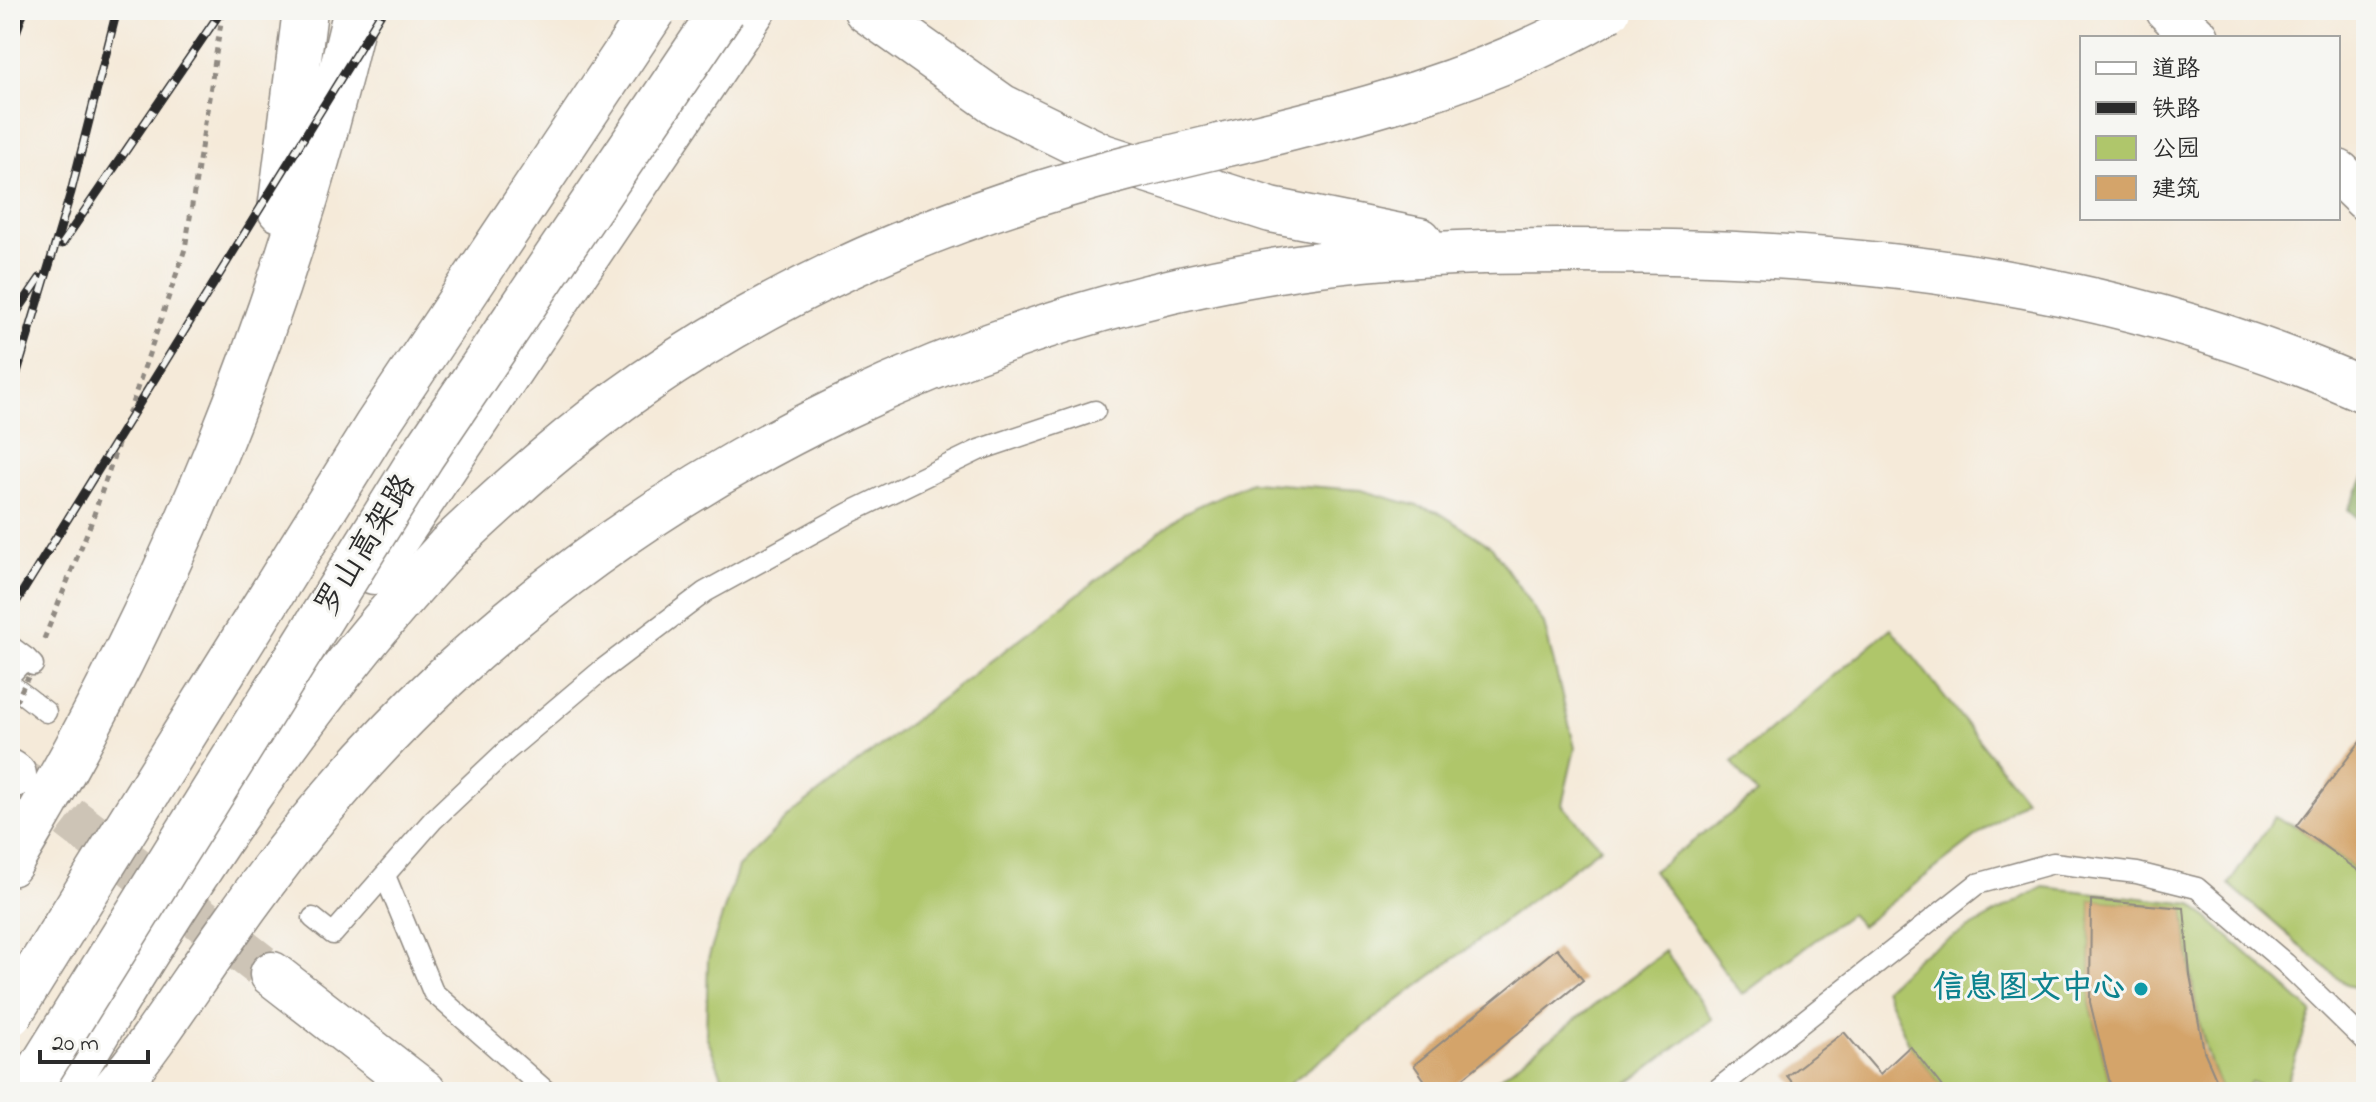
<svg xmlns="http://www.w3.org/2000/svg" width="2376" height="1102" viewBox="0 0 2376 1102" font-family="'Indie Flower','LXGW WenKai TC',sans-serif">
<rect width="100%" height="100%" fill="#f6f6f2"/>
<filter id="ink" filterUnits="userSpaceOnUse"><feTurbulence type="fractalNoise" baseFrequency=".0125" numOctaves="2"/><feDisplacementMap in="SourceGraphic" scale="16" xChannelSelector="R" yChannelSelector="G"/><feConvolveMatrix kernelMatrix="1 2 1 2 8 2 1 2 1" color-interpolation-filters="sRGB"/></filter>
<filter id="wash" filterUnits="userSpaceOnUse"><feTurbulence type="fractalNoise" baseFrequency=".006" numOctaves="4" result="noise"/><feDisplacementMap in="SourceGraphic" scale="32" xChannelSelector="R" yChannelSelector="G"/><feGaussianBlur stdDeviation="1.8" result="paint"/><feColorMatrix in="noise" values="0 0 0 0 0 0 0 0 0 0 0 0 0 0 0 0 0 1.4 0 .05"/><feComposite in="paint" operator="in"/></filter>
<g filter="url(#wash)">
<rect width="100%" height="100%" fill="#f5ead9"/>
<g fill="#afc66b" stroke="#6d784b" stroke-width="2">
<path d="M1251,482l110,8 77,22 54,35 52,77 31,124 -13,57 39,42 -323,245h-550l-22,-57 2,-76 30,-92 57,-56 390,-299z"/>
<path d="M1891,628l134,171 -164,127 -11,-12 -108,81 -89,-124 104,-77 -25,-32z"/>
<path d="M2274,817l22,9 70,50v114l-20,-5 -117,-101z"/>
<path d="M2043,887l149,17 120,108 -29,80 -32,-10 -8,10 -22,-2c-26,-58 -31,-119 -37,-182l-93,-8 -1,102 22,90h-166l-36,-46 -26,-57 35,-33z"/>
<path d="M1665,951l47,68 -95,73h-136z"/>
</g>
<path fill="#8bab5f" stroke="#5b6b45" stroke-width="2" d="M2366,475v51l-18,-17z"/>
<g id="blocks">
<g fill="#d4a46a">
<path d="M2366,734v142l-70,-50z"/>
<path d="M2091,900l93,8 6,67 14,76 18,41h-110l-22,-90z"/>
<path d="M1557,948l26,32 -137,112h-13l-19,-27z"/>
<path d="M1844,1032l36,42 30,-28 36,46h-146l-13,-16z"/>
</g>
</g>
</g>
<g filter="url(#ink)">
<use href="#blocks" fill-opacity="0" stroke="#908a82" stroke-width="2"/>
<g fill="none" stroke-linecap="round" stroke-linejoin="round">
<path stroke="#cdc4b6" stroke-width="44" stroke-dasharray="44 22" stroke-linecap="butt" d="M17,777l255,197"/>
<defs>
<g id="lane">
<path d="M10,646l16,12"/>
<path d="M10,675l16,-17 7,7"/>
<path d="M10,684l36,28"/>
<path d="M386,878l47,114 114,100"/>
<path d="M313,918l20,16 100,-114 72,-68 97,-82 103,-78 144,-79 130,-63 116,-39"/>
<path d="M1714,1092l263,-208 76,-21 84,10 60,15 88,75 81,79"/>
</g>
<g id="secondary">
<path d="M10,772l4,3"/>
<path d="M272,974l152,118"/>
</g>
<path id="primary" d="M374,572l379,-562"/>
<g id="highway">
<path d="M866,10l135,96 102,50 168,54 149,30"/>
<path d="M2168,10l29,28"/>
<path d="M2338,172l28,27"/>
<path d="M280,210l25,-200"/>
<path d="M10,864c159,-264 277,-554 346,-854"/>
<path d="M62,1092c114,-193 234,-382 387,-546"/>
<path d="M112,1092c42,-50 76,-105 114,-158 64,-92 137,-179 219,-256 234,-218 536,-363 852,-411 124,-18 249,-17 375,-15 241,5 472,40 694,139"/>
</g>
</defs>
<use href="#lane" stroke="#908a82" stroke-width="23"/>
<use href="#secondary" stroke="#908a82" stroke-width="47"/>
<use href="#primary" stroke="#908a82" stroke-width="47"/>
<use href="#highway" stroke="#908a82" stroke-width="47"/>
<path stroke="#908a82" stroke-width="5" stroke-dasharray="6 6" stroke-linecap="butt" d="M44,639l47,-116 94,-274 38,-239"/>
<use href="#lane" stroke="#fff" stroke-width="20"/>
<use href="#secondary" stroke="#fff" stroke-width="44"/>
<use href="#primary" stroke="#fff" stroke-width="44"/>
<use href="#highway" stroke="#fff" stroke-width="44"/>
<defs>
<g id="rail">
<path d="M10,50l14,-40"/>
<path d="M62,244l160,-234"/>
<path d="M10,322l30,-44"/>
<path d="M10,396l61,-204 46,-182"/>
<path d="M10,612l373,-602"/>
</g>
</defs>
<use href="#rail" stroke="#2b2b2b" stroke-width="9"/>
<use href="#rail" stroke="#f6f6f2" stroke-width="6" stroke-dasharray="18" stroke-linecap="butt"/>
<defs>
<g id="highway-bridge">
<path d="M449,546c62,-58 125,-115 195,-163 147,-101 312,-171 485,-215 165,-42 330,-70 479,-158"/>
<path d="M10,1014l367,-589 277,-415"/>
<path d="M26,1092l396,-636 301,-446"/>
</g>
</defs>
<use href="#highway-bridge" stroke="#908a82" stroke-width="47" stroke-linecap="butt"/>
<path stroke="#908a82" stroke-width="5" stroke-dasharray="6 6" stroke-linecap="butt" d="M10,713l18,-36"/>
<use href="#highway-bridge" stroke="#fff" stroke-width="44"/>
</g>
</g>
<circle fill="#0f9aa8" stroke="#f6f6f2" stroke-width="3" cx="2141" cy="989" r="8"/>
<g text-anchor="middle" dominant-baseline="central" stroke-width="6" stroke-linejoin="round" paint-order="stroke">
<g font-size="32" fill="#2b2b2b" stroke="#f6f6f2">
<text transform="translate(367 546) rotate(-58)">罗山高架路</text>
</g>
<g font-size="32" font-weight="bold" fill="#0d838f" stroke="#f6f6f2" text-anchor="end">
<text x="2125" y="989">信息图文中心</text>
</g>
</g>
<rect width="2376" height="1102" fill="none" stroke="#f6f6f2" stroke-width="40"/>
<rect x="2080" y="36" width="260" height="184" fill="#f6f6f2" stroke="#a5a5a2" stroke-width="2"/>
<rect x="2096" y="62" width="40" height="12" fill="#ffffff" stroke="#a5a5a2" stroke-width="2"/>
<text x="2152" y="76" font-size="24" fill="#2b2b2b">道路</text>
<rect x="2096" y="102" width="40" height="12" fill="#2b2b2b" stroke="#a5a5a2" stroke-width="2"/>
<text x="2152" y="116" font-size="24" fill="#2b2b2b">铁路</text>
<rect x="2096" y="136" width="40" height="24" fill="#afc66b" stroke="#a5a5a2" stroke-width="2"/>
<text x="2152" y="156" font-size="24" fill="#2b2b2b">公园</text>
<rect x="2096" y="176" width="40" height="24" fill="#d4a46a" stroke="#a5a5a2" stroke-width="2"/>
<text x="2152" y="196" font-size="24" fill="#2b2b2b">建筑</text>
<path d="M40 1050v12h108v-12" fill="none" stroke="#2b2b2b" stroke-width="4"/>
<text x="52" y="1050" font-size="24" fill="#2b2b2b" stroke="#f6f6f2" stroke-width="6" paint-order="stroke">20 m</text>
</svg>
